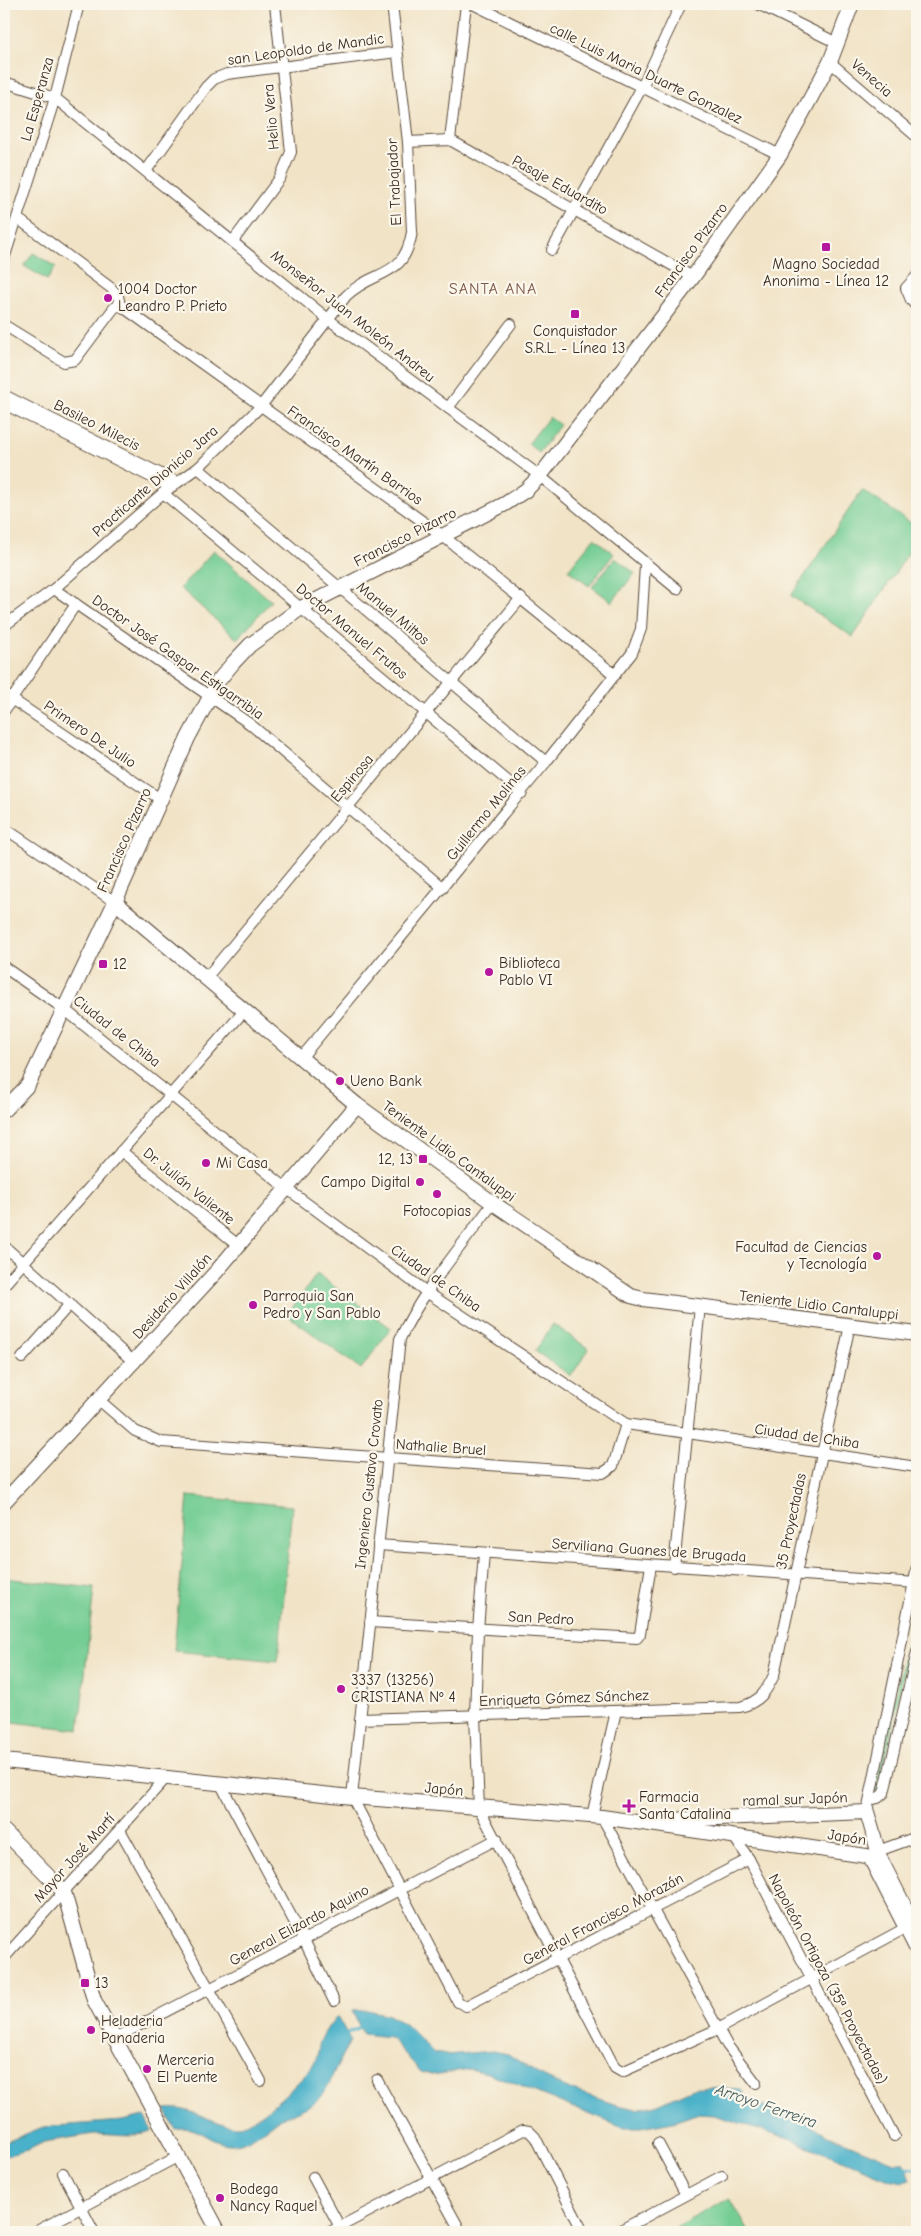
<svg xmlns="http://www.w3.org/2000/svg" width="921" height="2236" viewBox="0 0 921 2236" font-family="'Comic Neue',sans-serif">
<rect width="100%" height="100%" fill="#fbf7ec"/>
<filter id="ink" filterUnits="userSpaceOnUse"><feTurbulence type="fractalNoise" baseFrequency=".02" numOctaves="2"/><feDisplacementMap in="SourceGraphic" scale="10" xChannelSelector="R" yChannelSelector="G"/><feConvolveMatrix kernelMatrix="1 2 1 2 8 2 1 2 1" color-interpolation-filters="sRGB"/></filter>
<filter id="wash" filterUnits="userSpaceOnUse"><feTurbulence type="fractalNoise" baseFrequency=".0096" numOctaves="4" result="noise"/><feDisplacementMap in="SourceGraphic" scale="20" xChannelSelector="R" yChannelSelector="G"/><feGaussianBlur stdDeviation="1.12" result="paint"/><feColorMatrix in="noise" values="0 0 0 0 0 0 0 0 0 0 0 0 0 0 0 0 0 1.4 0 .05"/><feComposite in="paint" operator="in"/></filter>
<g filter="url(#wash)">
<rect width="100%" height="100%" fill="#f1e3c6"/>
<g fill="#74cd94" stroke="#587c59">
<path d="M33,253l23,14 -9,13 -23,-14z"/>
<path d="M549,417l11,8 -21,28 -11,-9z"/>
<path d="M862,490l55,37v13l-64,97 -62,-41z"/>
<path d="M594,538l20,16 -25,32 -21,-16z"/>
<path d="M214,550l57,51 -34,38 -57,-51z"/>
<path d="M615,558l20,15 -23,29 -20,-15z"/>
<path d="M317,1274l74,54 -30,41 -74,-54z"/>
<path d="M553,1324l36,25 -18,27 -36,-25z"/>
<path d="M188,1496l104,10 -14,155 -104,-10z"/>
<path d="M4,1578l90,10 -15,142 -75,-9z"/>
<path d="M917,1596v18l-39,181 -4,-3z"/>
<path d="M730,2198l19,34h-82z"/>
</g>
<g fill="#4ab1c9" stroke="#426e74">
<path d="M367,2010l22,5 17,10 28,28 12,2 47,-4 15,3 30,20 34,16 45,15 20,4 19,-4 39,-18 45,2 10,13 56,19 20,13 68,28h9l8,18 -8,2 -14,-3 -101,-41 -74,-23 -18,-1 -23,8 -32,6h-18l-132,-54 -21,-5 -38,6 -11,-3 -31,-35 -27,-3 -11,-23z"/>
<path d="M337,2016l14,25c-13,16 -16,37 -29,54 -11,14 -31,17 -46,26 -15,9 -27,24 -47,23 -22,-2 -29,-20 -54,-15l-10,-20c27,-3 44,14 70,17 17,2 70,-47 79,-63 4,-7 4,-14 6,-21 4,-10 10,-18 17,-26z"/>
<path d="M144,2116l8,15 -21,5 -37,-2 -50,8 -16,8 -24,6v-13l39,-16 79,-6z"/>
</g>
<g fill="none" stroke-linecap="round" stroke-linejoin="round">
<g stroke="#4ab1c9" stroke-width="3">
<path d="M343,2035l19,-9"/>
<path d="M903,2168l14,1"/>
</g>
</g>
</g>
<g filter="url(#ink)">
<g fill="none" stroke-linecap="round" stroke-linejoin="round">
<defs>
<g id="street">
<path d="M473,4l307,151"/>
<path d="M758,4l79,39"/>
<path d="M830,62l87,75"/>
<path d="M4,82l51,16 273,221 212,157 137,113"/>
<path d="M450,140l16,-136"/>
<path d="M408,142l42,-2 243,137"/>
<path d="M146,171l60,-84 8,-8 13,-5 170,-22"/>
<path d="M17,218l94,70 7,8 2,9"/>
<path d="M233,241l47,-63 11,-26 -16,-148"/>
<path d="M552,250l90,-163 39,-83"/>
<path d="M4,259l51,-161 24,-94"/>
<path d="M917,276l-11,12 5,12 6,7"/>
<path d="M120,305l323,231 172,139"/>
<path d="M4,325l60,37 11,-2 39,-52 6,-3"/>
<path d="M4,395l173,87"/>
<path d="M4,404l167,83"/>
<path d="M448,408l63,-84"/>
<path d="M198,468l348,294"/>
<path d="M163,493l359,300"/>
<path d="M54,589l196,135 193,164"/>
<path d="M4,626l50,-37 109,-96 35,-25 63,-62 85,-110c29,-28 58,-16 66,-64l-4,-90 -16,-138"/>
<path d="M4,694l156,105"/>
<path d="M4,711l72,-107"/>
<path d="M4,828l111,74"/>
<path d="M4,967l60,42 222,179 142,105 198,131 291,43"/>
<path d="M206,978l315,-380"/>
<path d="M301,1058l245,-296 86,-109 9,-24 4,-64"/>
<path d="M121,1151l117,94"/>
<path d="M493,1203c-31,43 -71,88 -93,136l-48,458 106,205 8,4 283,-147"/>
<path d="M4,1246l131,117"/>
<path d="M4,1285l241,-275"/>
<path d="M22,1358l48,-54"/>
<path d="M99,1400l36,31 26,11 442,31 10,-7 13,-42"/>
<path d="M378,1545l539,38"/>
<path d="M484,1553l-6,77 -3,86 4,92 136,260 7,4 96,-43 195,-105"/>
<path d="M674,1567l26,-261"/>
<path d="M370,1622l267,16 3,-4 11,-69"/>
<path d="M360,1719l380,-12c20,-5 26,-15 34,-32l76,-350"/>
<path d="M220,1783l84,157 30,61"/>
<path d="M870,1800l8,-2 6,-5 33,-141"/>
<path d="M867,1812l50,-245"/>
<path d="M592,1816l24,-105"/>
<path d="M602,1817l125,228 29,38"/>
<path d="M120,1830l141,251"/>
<path d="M734,1837l15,22 145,277"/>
<path d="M878,1851l39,-14"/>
<path d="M867,1856l50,98"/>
<path d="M4,1958l162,-180"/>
<path d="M115,2038l382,-199"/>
<path d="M377,2080l84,152"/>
<path d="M658,2143l28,52"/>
<path d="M63,2173l31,59"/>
<path d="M313,2177l29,54"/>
<path d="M35,2232l144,-76"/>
<path d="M330,2232l193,-102 6,1 6,6 48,95"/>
<path d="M617,2232l105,-56"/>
</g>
<g id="secondary">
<path d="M115,902l242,203 136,98 138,93 12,3 274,35"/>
<path d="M4,1110l24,-25 87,-183 73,-164 31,-58 14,-17 17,-18 51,-37 204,-104 21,-14 14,-14 153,-199 87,-122 50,-93 22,-58"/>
<path d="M4,1502l212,-230 141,-167"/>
<path d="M4,1761l348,36 250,20 278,41"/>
<path d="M667,1820l200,-8 13,46 37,73"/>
<path d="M4,1831l60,61 30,108 125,232"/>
</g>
</defs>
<use href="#street" stroke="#564637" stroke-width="12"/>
<use href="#secondary" stroke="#564637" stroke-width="16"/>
<use href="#street" stroke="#fff" stroke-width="10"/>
<use href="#secondary" stroke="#fff" stroke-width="14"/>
</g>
</g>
<g fill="#b5179e" stroke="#fbf7ec" stroke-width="2">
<rect x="821" y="242" width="10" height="10" rx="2.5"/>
<circle cx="108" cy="298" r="5"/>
<rect x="570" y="309" width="10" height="10" rx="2.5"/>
<rect x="98" y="959" width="10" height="10" rx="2.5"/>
<circle cx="489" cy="972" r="5"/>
<circle cx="340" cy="1081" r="5"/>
<rect x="418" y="1154" width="10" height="10" rx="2.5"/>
<circle cx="206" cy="1163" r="5"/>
<circle cx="420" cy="1182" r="5"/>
<circle cx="437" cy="1194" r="5"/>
<circle cx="877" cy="1256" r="5"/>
<circle cx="253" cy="1305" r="5"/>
<circle cx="341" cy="1689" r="5"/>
<path d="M626.5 1798.5h5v5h5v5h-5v5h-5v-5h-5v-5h5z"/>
<rect x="80" y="1978" width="10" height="10" rx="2.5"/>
<circle cx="91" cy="2030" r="5"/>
<circle cx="147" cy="2069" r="5"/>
<circle cx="220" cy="2198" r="5"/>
</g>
<g text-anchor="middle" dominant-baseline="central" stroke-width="4.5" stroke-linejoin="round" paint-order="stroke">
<g font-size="15" fill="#3b2a1e" stroke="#fbf7ec">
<text transform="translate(306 49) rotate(-8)">san Leopoldo de Mandic</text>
<text transform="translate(646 73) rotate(26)">calle Luis Maria Duarte Gonzalez</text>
<text transform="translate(872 78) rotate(41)">Venecia</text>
<text transform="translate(37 99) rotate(-74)">La Esperanza</text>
<text transform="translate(271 117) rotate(-95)">Helio Vera</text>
<text transform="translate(394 182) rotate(-93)">El Trabajador</text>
<text transform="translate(560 185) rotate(29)">Pasaje Eduardito</text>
<text transform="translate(691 250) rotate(-54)">Francisco Pizarro</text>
<text transform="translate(353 316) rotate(38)">Monseñor Juan Moleón Andreu</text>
<text transform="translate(97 425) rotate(27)">Basileo Milecis</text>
<text transform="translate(355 455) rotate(35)">Francisco Martín Barrios</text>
<text transform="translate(155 481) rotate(-41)">Practicante Dionicio Jara</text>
<text transform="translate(405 537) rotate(-27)">Francisco Pizarro</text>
<text transform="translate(393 613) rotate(40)">Manuel Miltos</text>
<text transform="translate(352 631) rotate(40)">Doctor Manuel Frutos</text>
<text transform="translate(178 657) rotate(35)">Doctor José Gaspar Estigarribia</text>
<text transform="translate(90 734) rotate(34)">Primero De Julio</text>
<text transform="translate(352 778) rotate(-50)">Espinosa</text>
<text transform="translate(486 813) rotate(-51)">Guillermo Molinas</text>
<text transform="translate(124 840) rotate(-66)">Francisco Pizarro</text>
<text transform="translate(117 1031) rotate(38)">Ciudad de Chiba</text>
<text transform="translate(449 1151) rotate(36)">Teniente Lidio Cantaluppi</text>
<text transform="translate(189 1186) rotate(39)">Dr. Julián Valiente</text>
<text transform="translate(436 1278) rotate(35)">Ciudad de Chiba</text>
<text transform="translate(172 1296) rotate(-48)">Desiderio Villalón</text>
<text transform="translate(819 1305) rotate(7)">Teniente Lidio Cantaluppi</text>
<text transform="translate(807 1436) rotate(8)">Ciudad de Chiba</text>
<text transform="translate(441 1447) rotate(4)">Nathalie Bruel</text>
<text transform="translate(369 1484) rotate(-84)">Ingeniero Gustavo Crovato</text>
<text transform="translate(791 1521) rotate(-78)">35 Proyectadas</text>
<text transform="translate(649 1550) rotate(4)">Serviliana Guanes de Brugada</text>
<text transform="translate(541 1618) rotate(3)">San Pedro</text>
<text transform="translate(564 1698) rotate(-2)">Enriqueta Gómez Sánchez</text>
<text transform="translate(444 1789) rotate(5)">Japón</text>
<text transform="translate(795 1799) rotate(-2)">ramal sur Japón</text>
<text transform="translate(847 1837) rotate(9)">Japón</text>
<text transform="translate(74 1858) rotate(-48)">Mayor José Martí</text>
<text transform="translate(603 1919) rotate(-28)">General Francisco Morazán</text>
<text transform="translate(299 1925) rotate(-28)">General Elizardo Aquino</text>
<text transform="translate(828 1979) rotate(62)">Napoleón Ortigoza (35ª Proyectadas)</text>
</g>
<g font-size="15" fill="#3b2a1e" stroke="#fbf7ec" text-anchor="start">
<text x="826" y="264" text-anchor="middle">Magno Sociedad<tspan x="826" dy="17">Anonima - Línea 12</tspan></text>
<text x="118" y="289">1004 Doctor<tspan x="118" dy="17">Leandro P. Prieto</tspan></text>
<text x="575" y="331" text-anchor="middle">Conquistador<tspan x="575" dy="17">S.R.L. - Línea 13</tspan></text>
<text x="499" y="963">Biblioteca<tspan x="499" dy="17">Pablo VI</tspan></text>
<text x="113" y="964">12</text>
<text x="350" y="1081">Ueno Bank</text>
<text x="413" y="1159" text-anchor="end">12, 13</text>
<text x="216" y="1163">Mi Casa</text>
<text x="410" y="1182" text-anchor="end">Campo Digital</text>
<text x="437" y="1211" text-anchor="middle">Fotocopias</text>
<text x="867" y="1247" text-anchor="end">Facultad de Ciencias<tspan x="867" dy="17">y Tecnología</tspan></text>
<text x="263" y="1296">Parroquia San<tspan x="263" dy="17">Pedro y San Pablo</tspan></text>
<text x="351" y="1680">3337 (13256)<tspan x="351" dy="17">CRISTIANA Nº 4</tspan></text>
<text x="639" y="1797">Farmacia<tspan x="639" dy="17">Santa Catalina</tspan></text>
<text x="95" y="1983">13</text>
<text x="101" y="2021">Heladeria<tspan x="101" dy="17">Panaderia</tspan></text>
<text x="157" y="2060">Merceria<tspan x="157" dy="17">El Puente</tspan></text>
<text x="230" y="2189">Bodega<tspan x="230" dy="17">Nancy Raquel</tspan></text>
</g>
<g font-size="16" letter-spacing="1" fill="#7d5949" stroke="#fbf7ec">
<text x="493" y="289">SANTA ANA</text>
</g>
<g font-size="16" font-style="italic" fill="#40595a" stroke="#fbf7ec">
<text transform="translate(766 2106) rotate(19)">Arroyo Ferreira</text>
</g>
</g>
<rect width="921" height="2236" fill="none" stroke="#fbf7ec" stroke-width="20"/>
</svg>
